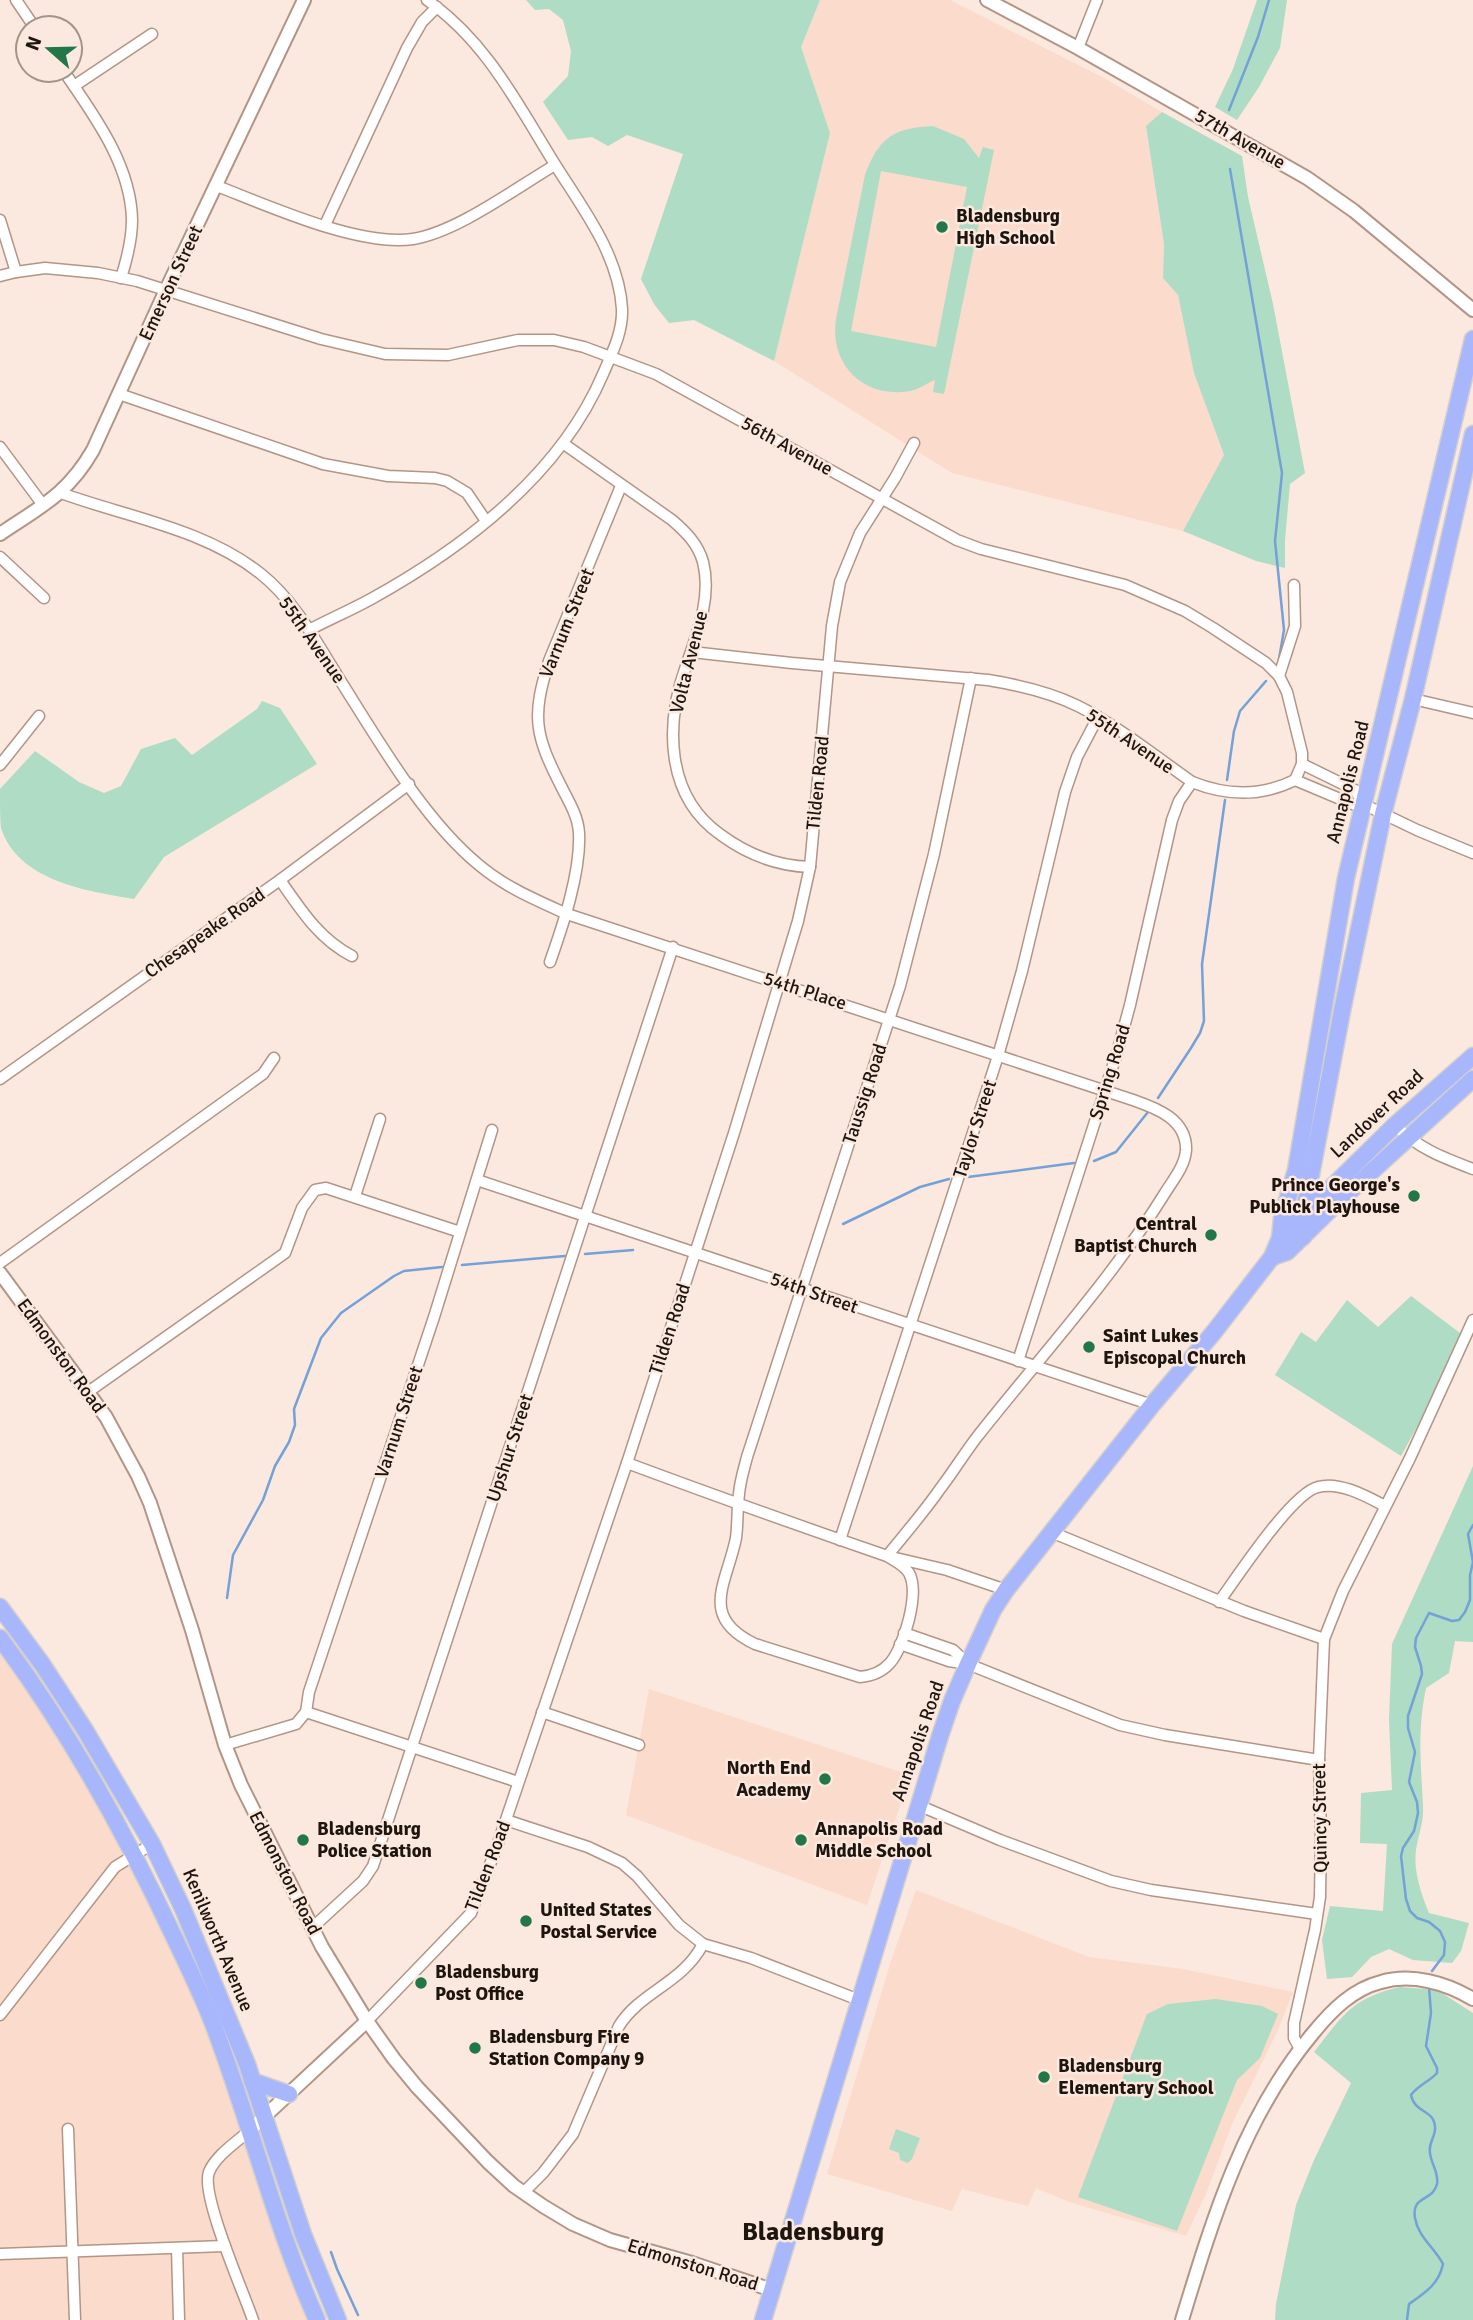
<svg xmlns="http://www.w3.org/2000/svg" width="1473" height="2320" viewBox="0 0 1473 2320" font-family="Signika,sans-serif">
<rect width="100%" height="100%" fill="#fbe8de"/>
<g fill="#fbdbcb">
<path d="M820,0h130l154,78 58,34 -16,15 18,117 -1,34 15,17 16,78 30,83 -41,75 -231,-58 -178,-112 56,-228 -29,-86z"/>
<path d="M0,1638l25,34 169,305 123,343h-317z"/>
<path d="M649,1689l261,86 -43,130 -241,-90z"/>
<path d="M916,1890l173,67 94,12 110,23 -15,38 -46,94 -24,65 -22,47 -117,-34 -33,-14 -8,18 -66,-17 -10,22 -125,-37 64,-213z"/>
</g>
<g fill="#aedcc4" fill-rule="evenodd">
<path d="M526,0h294l-19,47 29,86 -56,228 -80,-41 -25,3 -15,-19 -13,-25 42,-125 -56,-19 -19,11 -16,-9 -24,3 -25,-38 25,-26 3,-25 -8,-31 -14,-11 -14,1z"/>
<path d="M1257,0h30l-7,48 -21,39 -22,33 -22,-13 18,-38z"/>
<path d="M1162,112l80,44 6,41 25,107 32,169 -15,11 -5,56v28l-29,-7 -73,-30 41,-76 -30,-82 -16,-78 -15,-17 1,-34 -18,-118z"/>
<path d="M933,126l31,13 15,19 4,-11 11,3 -50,244 -11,-2 2,-12c-8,3 -17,10 -25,11 -46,8 -81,-26 -74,-72l29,-144c14,-38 29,-47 68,-49zM881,171l86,16 -31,160 -85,-16z"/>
<path d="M262,701l18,7 37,56 -153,93 -30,42c-47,-8 -116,-18 -133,-71 -1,-11 -1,-27 -1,-39l35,-38 44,31 25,11 17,-7 20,-37 34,-11 17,17 65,-46z"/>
<path d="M1411,1296l49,37 -37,83 -22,40 -126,-81 26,-43 15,10 31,-42 31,27z"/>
<path d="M1473,1466v176l-18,-1 -6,32 -23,15c-9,44 -5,75 -3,119 1,14 -5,29 -7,43 -3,20 5,44 13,63l40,10 -8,28 -9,12 -39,-3 -24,-11 -18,8 -19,20 -25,2 -5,-39 8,-34 53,5 4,-67 -27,-1 1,-50 31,-3 -3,-70 3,-76z"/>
<path d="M1400,1987l37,3 36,23v307h-198l1,-16 20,-99 18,-45 37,-77 -37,-31c29,-37 38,-54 86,-65z"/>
<path d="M1216,1999l46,7 16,8 -18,44 -23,22 -60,151 -99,-34 69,-183 21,-10z"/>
<path d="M896,2129l24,9 -8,21 -4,4 -8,-3 -1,-7 -10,-4z"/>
</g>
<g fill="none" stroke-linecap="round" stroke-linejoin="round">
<g stroke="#74a1d7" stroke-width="2.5">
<path d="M1229,110l29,-73 11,-37"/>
<path d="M1230,169l52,304 -7,68 9,89 -5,29"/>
<path d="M1227,780l7,-49 6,-20 26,-30"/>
<path d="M1158,1098l33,-50 9,-15 4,-12 -2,-57 23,-164"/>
<path d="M1094,1161l22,-9 32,-40"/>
<path d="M968,1177l106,-14"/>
<path d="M843,1224l77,-37 29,-8"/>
<path d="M585,1254l48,-4"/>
<path d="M462,1265l103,-9"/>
<path d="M227,1598l6,-43 30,-55 12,-34 14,-24 6,-17 -1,-16 27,-71 20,-25 53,-37 10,-5 38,-4"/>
<path d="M1432,1971l12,-16 1,-13 -5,-11 -11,-9 -12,-4 -7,-7 -4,-12 -5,-43 2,-8 11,-17 4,-18 -1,-11 -8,-20 6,-30 -7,-24v-12l14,-42 -1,-8 -6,-19 1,-9 13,-25 23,8 7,-1 6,-8 5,-12v-25l3,-13 -5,-28 5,-9"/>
<path d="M331,2252l6,17 21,46"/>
<path d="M1407,2320l2,-16c16,-11 30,-20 34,-40 -9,-17 -25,-27 -28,-46 -4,-23 18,-16 22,-34 2,-12 -6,-20 -7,-31 -2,-10 6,-17 5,-26 -1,-18 -20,-13 -24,-32 7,-10 18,-13 26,-22v-5l-11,-22 5,-33 -2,-26"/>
</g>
<defs>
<g id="minor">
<path d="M16,0l19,28"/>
<path d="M1078,48l19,-48"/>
<path d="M63,70c30,44 68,94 69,150 0,19 -5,39 -11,58"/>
<path d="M74,86l78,-52"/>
<path d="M217,186c52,20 142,61 196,53 44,-7 103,-51 142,-74"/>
<path d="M0,220l16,52"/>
<path d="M325,225l82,-177 15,-26 15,-15"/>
<path d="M0,276l16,-4 29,-4 53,5 39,8 184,58 64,15 63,1 70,-15h36l30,7 72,27 301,166 24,9 144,36 60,26 28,17 53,35 13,13 8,16 15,61v11l-7,16"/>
<path d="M119,394l204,70 65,12 47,2 12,3 20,12 19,28"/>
<path d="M564,444l108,76c14,12 26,24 31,42 9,35 -6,72 -17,104 -21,58 -21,130 35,169 26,19 56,31 89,32"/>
<path d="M0,447l43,58"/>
<path d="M61,493c66,24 144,36 200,81 34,27 56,69 79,106 38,60 84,140 139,185 26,22 57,35 88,49l566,186c23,8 54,19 53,50 -1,16 -13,30 -21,43 -54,87 -125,164 -188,244 -13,17 -24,35 -37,52 -16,23 -35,45 -53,67l60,14 59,20"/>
<path d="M0,557l44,41"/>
<path d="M309,630c21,-11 42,-20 62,-31 94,-52 189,-124 232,-225 9,-21 20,-42 19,-65 -3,-54 -39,-100 -66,-143 -38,-61 -69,-124 -129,-166"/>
<path d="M692,652l100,11 196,17c31,5 62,12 90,26 40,20 77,50 114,76 35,14 69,15 103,-2l57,24h11l54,26 56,23"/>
<path d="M1279,676l16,-50 -1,-41"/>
<path d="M1413,699l60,14"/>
<path d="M1302,764l53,26 8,14"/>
<path d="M0,765l39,-49"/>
<path d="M280,880c21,30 39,59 72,76"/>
<path d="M550,962c13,-37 31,-90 29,-129 -1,-17 -10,-31 -17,-45 -27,-53 -31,-70 -13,-127l72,-175"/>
<path d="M0,1079l280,-199 129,-96"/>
<path d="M1395,1125c22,23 49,33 78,44"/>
<path d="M477,1180l675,225"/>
<path d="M355,1196l25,-77"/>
<path d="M0,1263l263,-189 11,-16"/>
<path d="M1018,1361l99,-308 13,-48 42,-185 7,-19 13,-19"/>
<path d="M88,1392l197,-139 17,-45 13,-18 11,-2 134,44"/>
<path d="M627,1463c86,32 173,63 260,93 8,5 17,9 22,17 11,20 -5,74 -19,90 -8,9 -18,13 -30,14l-105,-33c-57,-27 -28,-61 -19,-106 2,-15 1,-29 3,-44 1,-13 5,-25 8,-37l153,-471 34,-132 37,-176"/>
<path d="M1051,1532l193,79 80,28"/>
<path d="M840,1540l158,-484 24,-85 43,-179 12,-35 21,-40"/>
<path d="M1219,1602c18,-25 73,-109 99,-115 21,-6 48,9 67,19"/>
<path d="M904,1633l49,17 15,14"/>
<path d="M900,1644l49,17 19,3 152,61 45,10 154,25"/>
<path d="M306,1712l212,70"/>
<path d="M542,1712l97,33"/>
<path d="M225,1745l71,-21 10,-12 3,-20 125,-375 58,-187"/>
<path d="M918,1805l82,35 111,41 40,9 166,24"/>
<path d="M506,1820l82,27 34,16 15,13 42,49 24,19 48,14 108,42"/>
<path d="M312,1928l51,-47 10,-15 300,-919"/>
<path d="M0,2015l115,-148 37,-23"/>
<path d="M367,2021l104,-108 25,-64 131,-386 107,-330 64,-212 12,-54 22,-241 8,-44 20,-49 35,-55 19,-35"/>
<path d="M1300,2049l-6,-11v-15l21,-93 5,-33 1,-60 -2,-77 5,-121 19,-48 67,-133 63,-138"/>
<path d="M68,2129l7,191"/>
<path d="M250,2130c-13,12 -34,25 -41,42 -9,22 35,121 44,148"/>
<path d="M523,2193l20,-20 30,-39 46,-108c22,-35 63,-42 84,-82"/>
<path d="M177,2248l2,72"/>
<path d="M0,2254l225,-8"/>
</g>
<g id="tertiary">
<path d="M987,0l91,48 229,130 47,33 119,99"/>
<path d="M0,534c40,-27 68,-40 93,-84l73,-160 138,-290"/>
<path d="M0,1273l106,144 32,59 12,27 42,127 33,115 16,40 81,162 45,74 27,38 23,28 71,75 26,24 29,20 30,18 37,16 82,23 80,27"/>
<path d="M250,2130l117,-109"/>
<path d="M1182,2320c31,-102 62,-205 132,-288 18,-22 39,-43 67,-50 31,-9 65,1 92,17"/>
</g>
<g id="primary">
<path d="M1303,1237v-20l39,-206 41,-197 30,-115 60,-265"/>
<path d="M1280,1238l2,-20 14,-48 50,-292 127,-539"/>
<path d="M1272,1257l15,-5 49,-48 137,-125"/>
<path d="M0,1607l42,57 43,66 67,114 31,65 64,155 56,170 35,86"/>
<path d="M0,1638c69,93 126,196 175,301 13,27 26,54 37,82 38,99 62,203 105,299"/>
<path d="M252,2081l37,13"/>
<path d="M763,2320l177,-584 12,-35 16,-37 25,-54 13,-20 146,-185 62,-73 58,-75 8,-19 115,-113 78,-69"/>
</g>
</defs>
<use href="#minor" stroke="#b29586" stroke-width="13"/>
<use href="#tertiary" stroke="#b29586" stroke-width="16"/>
<use href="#primary" stroke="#d2d0cf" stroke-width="19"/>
<use href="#minor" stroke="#fff" stroke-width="10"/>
<use href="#tertiary" stroke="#fff" stroke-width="12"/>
<use href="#primary" stroke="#a8b6fc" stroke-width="16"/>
</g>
<g fill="#237648" stroke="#fbe8de" stroke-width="2.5">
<circle cx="942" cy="227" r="7"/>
<circle cx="1414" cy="1196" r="7"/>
<circle cx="1211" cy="1235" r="7"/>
<circle cx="1089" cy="1347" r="7"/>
<circle cx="825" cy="1779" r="7"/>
<circle cx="303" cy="1840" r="7"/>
<circle cx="801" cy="1840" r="7"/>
<circle cx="526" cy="1921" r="7"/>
<circle cx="421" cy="1983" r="7"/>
<circle cx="475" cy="2048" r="7"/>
<circle cx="1044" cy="2077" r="7"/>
</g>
<g text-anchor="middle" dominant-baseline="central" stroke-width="5" stroke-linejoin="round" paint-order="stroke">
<g font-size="19" fill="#1f150f" stroke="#fbe8de">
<text transform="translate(1240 139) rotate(30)">57th Avenue</text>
<text transform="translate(171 283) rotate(-65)">Emerson Street</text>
<text transform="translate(787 446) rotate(29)">56th Avenue</text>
<text transform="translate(567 623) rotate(-68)">Varnum Street</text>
<text transform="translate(312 640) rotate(55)">55th Avenue</text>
<text transform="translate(689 662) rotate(-76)">Volta Avenue</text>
<text transform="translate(1130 741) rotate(34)">55th Avenue</text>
<text transform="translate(1348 782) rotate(-76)">Annapolis Road</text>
<text transform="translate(818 783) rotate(-84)">Tilden Road</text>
<text transform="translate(205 933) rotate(-35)">Chesapeake Road</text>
<text transform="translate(805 991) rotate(18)">54th Place</text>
<text transform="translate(1110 1072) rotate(-73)">Spring Road</text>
<text transform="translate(865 1094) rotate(-72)">Taussig Road</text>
<text transform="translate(1377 1114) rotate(-43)">Landover Road</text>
<text transform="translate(975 1129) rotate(-72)">Taylor Street</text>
<text transform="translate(814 1293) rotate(19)">54th Street</text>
<text transform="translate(670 1329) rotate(-72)">Tilden Road</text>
<text transform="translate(61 1356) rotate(54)">Edmonston Road</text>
<text transform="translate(399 1422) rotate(-72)">Varnum Street</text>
<text transform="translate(510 1448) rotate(-72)">Upshur Street</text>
<text transform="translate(918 1741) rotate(-71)">Annapolis Road</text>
<text transform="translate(1320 1818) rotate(-91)">Quincy Street</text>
<text transform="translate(488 1866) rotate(-69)">Tilden Road</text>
<text transform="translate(285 1873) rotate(63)">Edmonston Road</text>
<text transform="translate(218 1940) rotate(67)">Kenilworth Avenue</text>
<text transform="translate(693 2265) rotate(17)">Edmonston Road</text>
</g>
<g font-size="19" font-weight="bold" fill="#1f150f" stroke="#fbe8de" text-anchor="start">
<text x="956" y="216">Bladensburg<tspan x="956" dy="22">High School</tspan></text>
<text x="1400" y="1185" text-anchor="end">Prince George's<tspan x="1400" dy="22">Publick Playhouse</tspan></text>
<text x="1197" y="1224" text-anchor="end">Central<tspan x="1197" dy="22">Baptist Church</tspan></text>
<text x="1103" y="1336">Saint Lukes<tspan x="1103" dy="22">Episcopal Church</tspan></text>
<text x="811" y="1768" text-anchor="end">North End<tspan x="811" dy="22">Academy</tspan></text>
<text x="317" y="1829">Bladensburg<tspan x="317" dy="22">Police Station</tspan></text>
<text x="815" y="1829">Annapolis Road<tspan x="815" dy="22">Middle School</tspan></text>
<text x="540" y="1910">United States<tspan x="540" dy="22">Postal Service</tspan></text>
<text x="435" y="1972">Bladensburg<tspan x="435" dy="22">Post Office</tspan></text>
<text x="489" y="2037">Bladensburg Fire<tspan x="489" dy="22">Station Company 9</tspan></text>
<text x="1058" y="2066">Bladensburg<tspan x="1058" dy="22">Elementary School</tspan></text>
</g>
<g font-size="26" font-weight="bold" fill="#1f150f" stroke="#fbe8de">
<text x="813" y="2232">Bladensburg</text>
</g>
</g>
<g transform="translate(49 49) rotate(290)"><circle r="33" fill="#fbe8de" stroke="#a3948b" stroke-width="2"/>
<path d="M0-5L12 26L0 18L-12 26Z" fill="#237648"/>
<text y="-10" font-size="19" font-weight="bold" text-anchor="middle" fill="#1f150f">N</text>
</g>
</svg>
